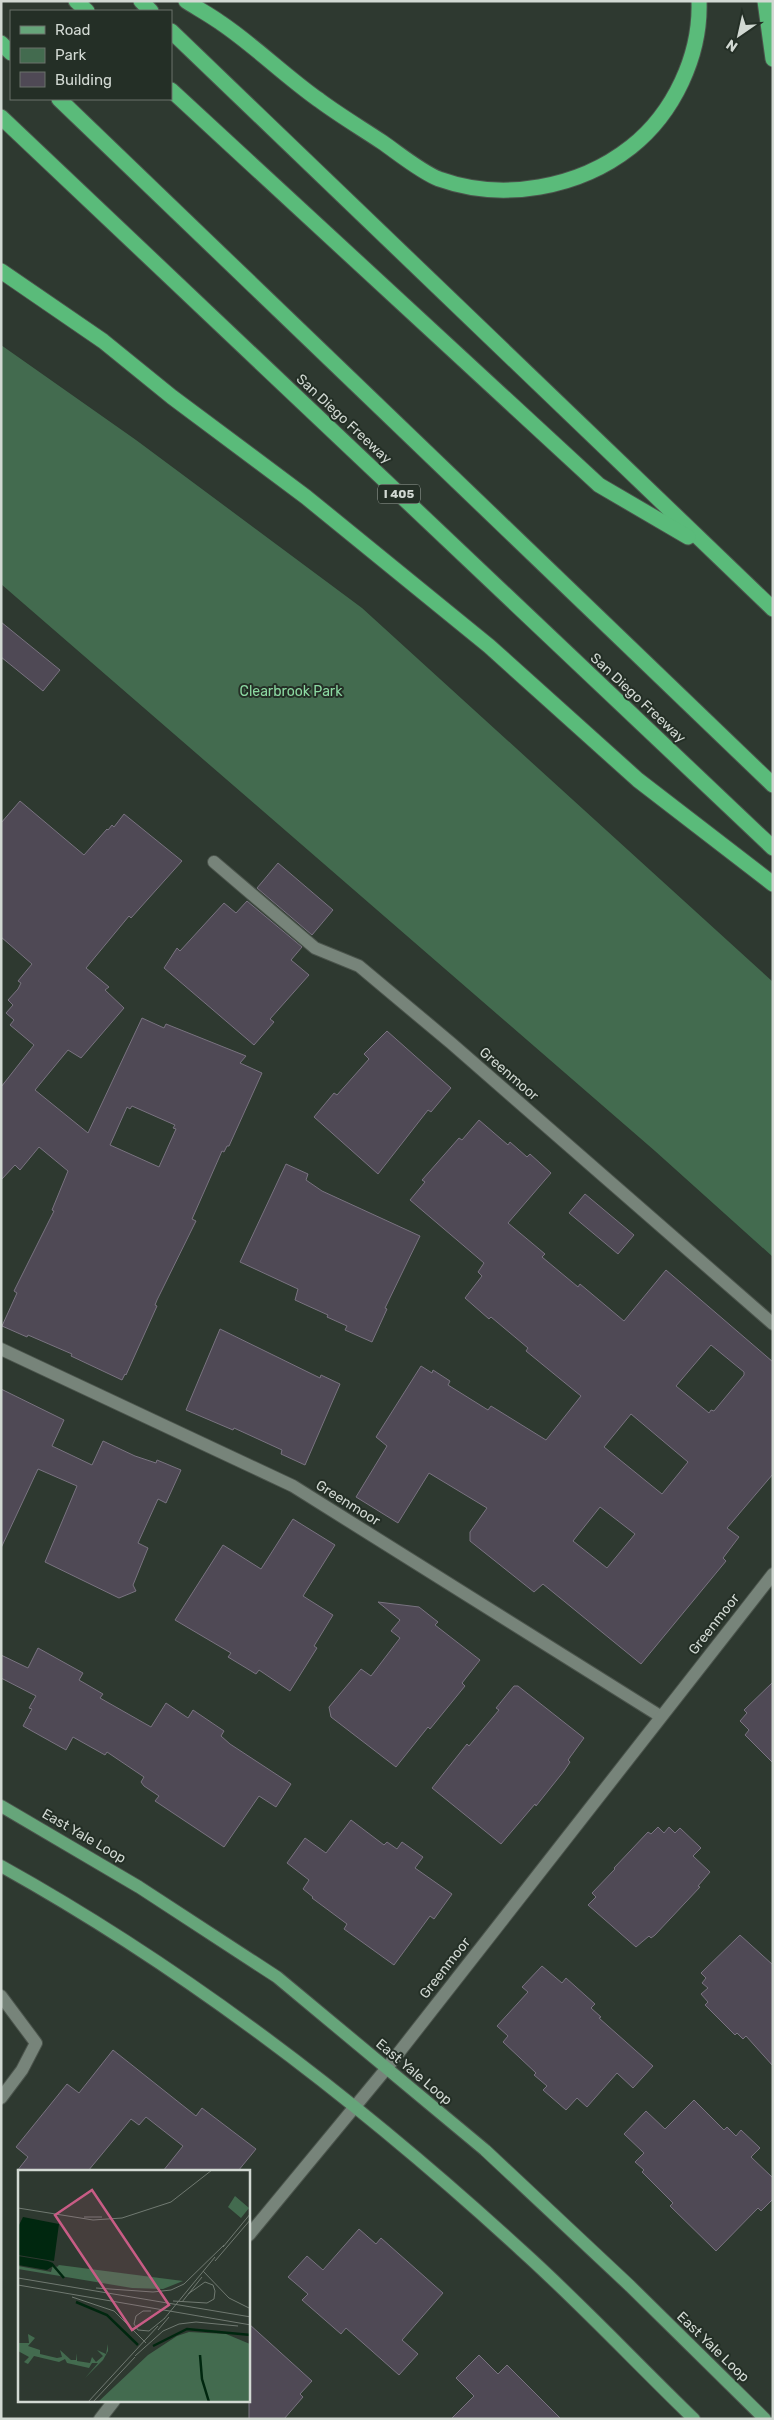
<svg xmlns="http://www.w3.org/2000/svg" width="774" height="2420" viewBox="0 0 774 2420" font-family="Rubik,sans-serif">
<rect width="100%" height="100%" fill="#2e3930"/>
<path fill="#436b4f" d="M1,345l135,95 226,168 411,374v275l-118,-106 -654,-567z"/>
<g fill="#4f4955" stroke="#797380" fill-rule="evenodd">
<path d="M1,622l59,48 -17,21 -42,-34z"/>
<path d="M20,801l64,54 23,-26 1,1 4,-5 2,2 10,-13 58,47 -51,57 -2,-2 -43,52 23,19 -4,3 19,18 -43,50 -13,-8 -33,40 53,43 54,-115 22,10 2,-4 80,32 -6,7 22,10 -33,73h-2l-3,6 -2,-1 -30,68 4,2 -39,79 -2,5 2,1 -31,69 -1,-1 -3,6 -51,-24 1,-2 -44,-19 -1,2 -25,-11 15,-33 -3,-2 40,-80 -2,-1 16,-39 -29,-24 -19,23 -5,-5 -14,15v-93l33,-42 -24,-20 4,-5 -8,-7 7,-8 -5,-5 10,-11 3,-6 -3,-2 14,-17 -31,-27v-114zM132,1106l43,19 -2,3 3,1 -17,38 -49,-22 17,-38 3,2z"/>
<path d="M278,863l55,47 -21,25 -55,-47z"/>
<path d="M247,901l55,46 -11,13 18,15 -39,44 4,3 -20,23 -90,-77 13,-20 3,3 44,-48 12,10z"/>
<path d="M387,1031l64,57 -20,24 -3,-2 -50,64 -64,-57 20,-24 3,2 32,-36 -5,-5z"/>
<path d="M479,1120l29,25 2,-3 17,15 3,-3 21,19 -43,50 37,31 -3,3 36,30 2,-3 44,37 42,-51 107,92v112l-46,54 12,9 -16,21 3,3 -85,103 -98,-80 -9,8 -64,-51v-9l17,-24 -58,-35 -31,50 -42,-26 31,-51 -11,-9 45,-71 11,7 1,-3 17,11 -2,4 40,25 3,-4 55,34 35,-44 -55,-45 2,-3 -37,-31 -2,2 -24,-21 17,-22 -4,-4 6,-9 -74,-63 15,-18 -3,-2 37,-42 3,2zM711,1345l33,27v3l-30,36 -3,-1 -2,3 -33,-27zM631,1414l57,48 -26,32 -58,-47zM600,1507l35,27 -28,34 -34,-27z"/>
<path d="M286,1164l22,10 -2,6 16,11 98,45 -35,72 2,1 -15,33 -27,-12 2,-4 -20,-9 1,-2 -33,-15 3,-11 -58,-27z"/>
<path d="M585,1194l49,41 -16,19 -49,-41z"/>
<path d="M220,1329l100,49 1,-3 19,9 -35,81 -24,-11 1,-4 -48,-22 -1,2 -47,-20z"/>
<path d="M1,1389l63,31 -12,26 40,19 11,-24 32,15 21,7 1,-3 24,10 -15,33 -8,-4 -20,44 10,5 -15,37 3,6 -17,7 -74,-36 32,-76 -39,-17 -37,79z"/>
<path d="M293,1519l42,26 -32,51 30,19 -19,31 3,2 -27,43 -31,-21 -3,4 -28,-17 3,-4 -56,-33 48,-75 38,24z"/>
<path d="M378,1602l41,5 19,15 -3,3 45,35 -18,23 3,3 -35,43 -2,-2 -32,40 -65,-50 -2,-10 32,-38 10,7 29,-38 -9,-7 9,-11z"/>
<path d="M38,1648l45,25 -4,7 24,14 -3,4 51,29 15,-24 22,15 5,-8 31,21 -3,5 9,8 61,40 -15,23 -17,-11 -35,51 -69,-46 4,-5 -15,-10 -3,-4 3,-5 -37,-25 -2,3 -32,-18 -7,13 -43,-24 9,-17 -3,-1 7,-12 -35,-18v-23l27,13z"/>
<path d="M773,1682v81l-28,-28 4,-5 -9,-9 7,-8 -3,-3z"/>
<path d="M514,1686h4l66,52 -16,22 2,2 -6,9 -28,35 -1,-2 -34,40 -69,-56 35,-44 2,2 30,-36 -3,-2z"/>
<path d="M351,1820l33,25 3,-3 10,7 5,-7 21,15 -8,11 37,26 -18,25 -4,-3 -36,49 -50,-36 3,-5 -35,-26 1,-1 -10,-8 6,-9 -22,-17 18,-25 21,15z"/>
<path d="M658,1827l6,6 5,-6 6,6 5,-5 21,20 -8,8 17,16 -12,14 2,1 -45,48 -4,3 -2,-2 -13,11 -48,-42 8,-8 -4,-4 23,-24 -1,-1 34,-36 3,2z"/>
<path d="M740,1935l33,30v101l-27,-30 -3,3 -6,-6 -2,2 -30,-30 3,-3 -7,-8 7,-6 -6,-5 4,-5 -5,-5z"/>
<path d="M542,1966l20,17 4,-5 29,26 -4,4 10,9 -2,1 54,48 -20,22 -16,-15 -30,34 -10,-9 -11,12 -23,-20 4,-4 -13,-11 2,-2 -33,-31 5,-6 -11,-10 31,-34 -6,-5z"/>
<path d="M113,2050l83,66 6,-8 54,41 -18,22h-75l20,-25 -37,-29 -7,8 -8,-6 -43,52h-71l11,-14 -12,-10 51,-63 12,9z"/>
<path d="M694,2100l30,30 3,-3 9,9 5,-6 19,18 -9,9 22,21v21l-12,12 -3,-3 -42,43 -46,-45 3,-3 -31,-31 2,-2 -9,-8 9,-9 -20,-19 22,-23 19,18z"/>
<path d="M359,2229l17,15 5,-6 62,55 -41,47 16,14 -19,21 -53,-47 -5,6 -39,-34 6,-6 -20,-17 19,-21 16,14z"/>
<path d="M249,2324l63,57 -12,13 3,3 -19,22h-35z"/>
<path d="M479,2355l19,19 9,-9 54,54h-110l23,-23 -18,-18z"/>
</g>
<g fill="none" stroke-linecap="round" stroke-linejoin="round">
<defs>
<g id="minor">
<path d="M214,862l101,86 44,18 92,77 322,281"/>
<path d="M1,1349l292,137 367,230"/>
<path d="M1,1996l35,47 -14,27 -21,28"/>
<path d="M249,2235l137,-166 387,-495"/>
<path d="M100,2419l14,-18"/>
</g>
<g id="major">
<path d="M1,1806l138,81 138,90 208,173 145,136 135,133"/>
<path d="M1,1866c187,104 363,240 520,384 60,54 115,113 173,169"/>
</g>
<g id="highway">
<path d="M76,1l11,10"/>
<path d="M141,1l10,10"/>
<path d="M186,1c11,7 24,14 35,22 34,23 64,53 98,77 20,15 42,28 63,42 16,11 39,30 57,37 64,23 140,9 192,-32 43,-34 70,-92 68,-146"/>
<path d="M765,1l8,58"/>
<path d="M171,31l602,578"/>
<path d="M1,43l10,10"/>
<path d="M171,90l428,395 89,52"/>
<path d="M59,99l714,686"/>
<path d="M1,117l772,731"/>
<path d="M1,271l102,70 69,56 134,100 183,149 149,134 135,104"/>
</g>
</defs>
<use href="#minor" stroke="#4b544c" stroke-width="14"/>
<use href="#major" stroke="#4b544c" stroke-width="14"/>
<use href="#highway" stroke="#4b544c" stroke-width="17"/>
<use href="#minor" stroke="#77847a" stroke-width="12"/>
<use href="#major" stroke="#66a57a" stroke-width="12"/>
<use href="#highway" stroke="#5abb7a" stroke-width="15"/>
</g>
<g text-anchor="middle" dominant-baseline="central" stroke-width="4" stroke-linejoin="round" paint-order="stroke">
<rect fill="#242f26" stroke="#9ea69f" stroke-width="1" x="378" y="484.5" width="42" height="19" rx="4"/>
<g font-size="12" font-weight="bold" fill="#d2d9d3">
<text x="399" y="494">I 405</text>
</g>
<g font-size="14" fill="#d2d9d3" stroke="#242f26">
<text transform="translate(344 419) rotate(43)">San Diego Freeway</text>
<text transform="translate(638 698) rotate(43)">San Diego Freeway</text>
<text transform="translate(509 1074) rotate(41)">Greenmoor</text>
<text transform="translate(348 1503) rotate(32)">Greenmoor</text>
<text transform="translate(714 1624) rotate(-52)">Greenmoor</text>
<text transform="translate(84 1836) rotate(30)">East Yale Loop</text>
<text transform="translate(445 1968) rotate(-52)">Greenmoor</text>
<text transform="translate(414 2072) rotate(40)">East Yale Loop</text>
<text transform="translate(713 2347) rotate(44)">East Yale Loop</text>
</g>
<g font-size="14" fill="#8cd9a2" stroke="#242f26">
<text x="291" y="691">Clearbrook Park</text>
</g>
</g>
<g transform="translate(18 2170)">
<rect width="232" height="232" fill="#2e3930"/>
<path d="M217,26l14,12 -8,10 -13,-11zM35,95l4,2 2,-2 124,16 -20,8 -31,-1 -114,-19v-3l33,6zM171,162l37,2 24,10v58h-152l50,-47 29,-19zM10,164l7,4 -7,8 12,4v4l17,4 5,-1 -2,-7 11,10h5l1,-7v8l13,2 2,-6 4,5 7,-6 -6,-6 9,4 2,-10v7l-5,9 -18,18 13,-15h-6l-3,5 -22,-5 -2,-4 -6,3 -25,-6 -6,8 -4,-2 5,-5 -11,-6v-8h11z" fill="#436b4f"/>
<path d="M5,47l36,7 -5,37 -36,-6v-28zM0,86l30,5 5,2v3l-6,4 -29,-5z" fill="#00270f"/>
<path fill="none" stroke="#00270f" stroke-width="2.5" d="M34,94l12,14M58,132l31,13 31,30M135,176l34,-17 64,6M182,185l2,24 7,23"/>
<path fill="none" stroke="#707971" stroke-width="1" d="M0,38l75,12 29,-2 49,-16 41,-32M66,47h18M205,77l28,-34M197,91l36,-42M185,101l26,27 22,11M0,108l233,39M0,115l233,40M78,118l57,4 18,-2 13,-6 40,-39M54,127l42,14 32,32M155,131l34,2 7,-4 1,-8 -2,-6 -8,-3 -17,12M164,132l20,-25M133,141h-8l-7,5 -2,8 4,6 11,1 16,-13M146,149l51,-62M140,160l11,-13M117,186l28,-25 16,-7 17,-2 42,4M70,232l70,-76M75,232l42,-45"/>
<path fill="#c85c85" fill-opacity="0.15" stroke="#c85c85" stroke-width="2.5" d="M74,20l77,115 -37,25 -77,-115z"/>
<rect width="232" height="232" fill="none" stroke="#d2d9d3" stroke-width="2.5"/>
</g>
<rect width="774" height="2420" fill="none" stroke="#d2d9d3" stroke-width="5"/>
<rect x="10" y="10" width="162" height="90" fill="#242f26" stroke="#6a736b"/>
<rect x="20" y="26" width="25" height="8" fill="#66a57a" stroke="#6a736b"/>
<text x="55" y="35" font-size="15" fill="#d2d9d3">Road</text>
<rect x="20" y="48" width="25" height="15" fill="#436b4f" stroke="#6a736b"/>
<text x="55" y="60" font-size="15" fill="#d2d9d3">Park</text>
<rect x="20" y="72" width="25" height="15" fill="#4f4955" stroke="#6a736b"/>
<text x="55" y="85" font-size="15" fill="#d2d9d3">Building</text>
<g transform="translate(739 35) rotate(214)" stroke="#242f26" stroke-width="4" paint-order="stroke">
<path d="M0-4L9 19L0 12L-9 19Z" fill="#d2d9d3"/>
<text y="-8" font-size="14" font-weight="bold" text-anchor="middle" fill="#d2d9d3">N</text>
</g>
</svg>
